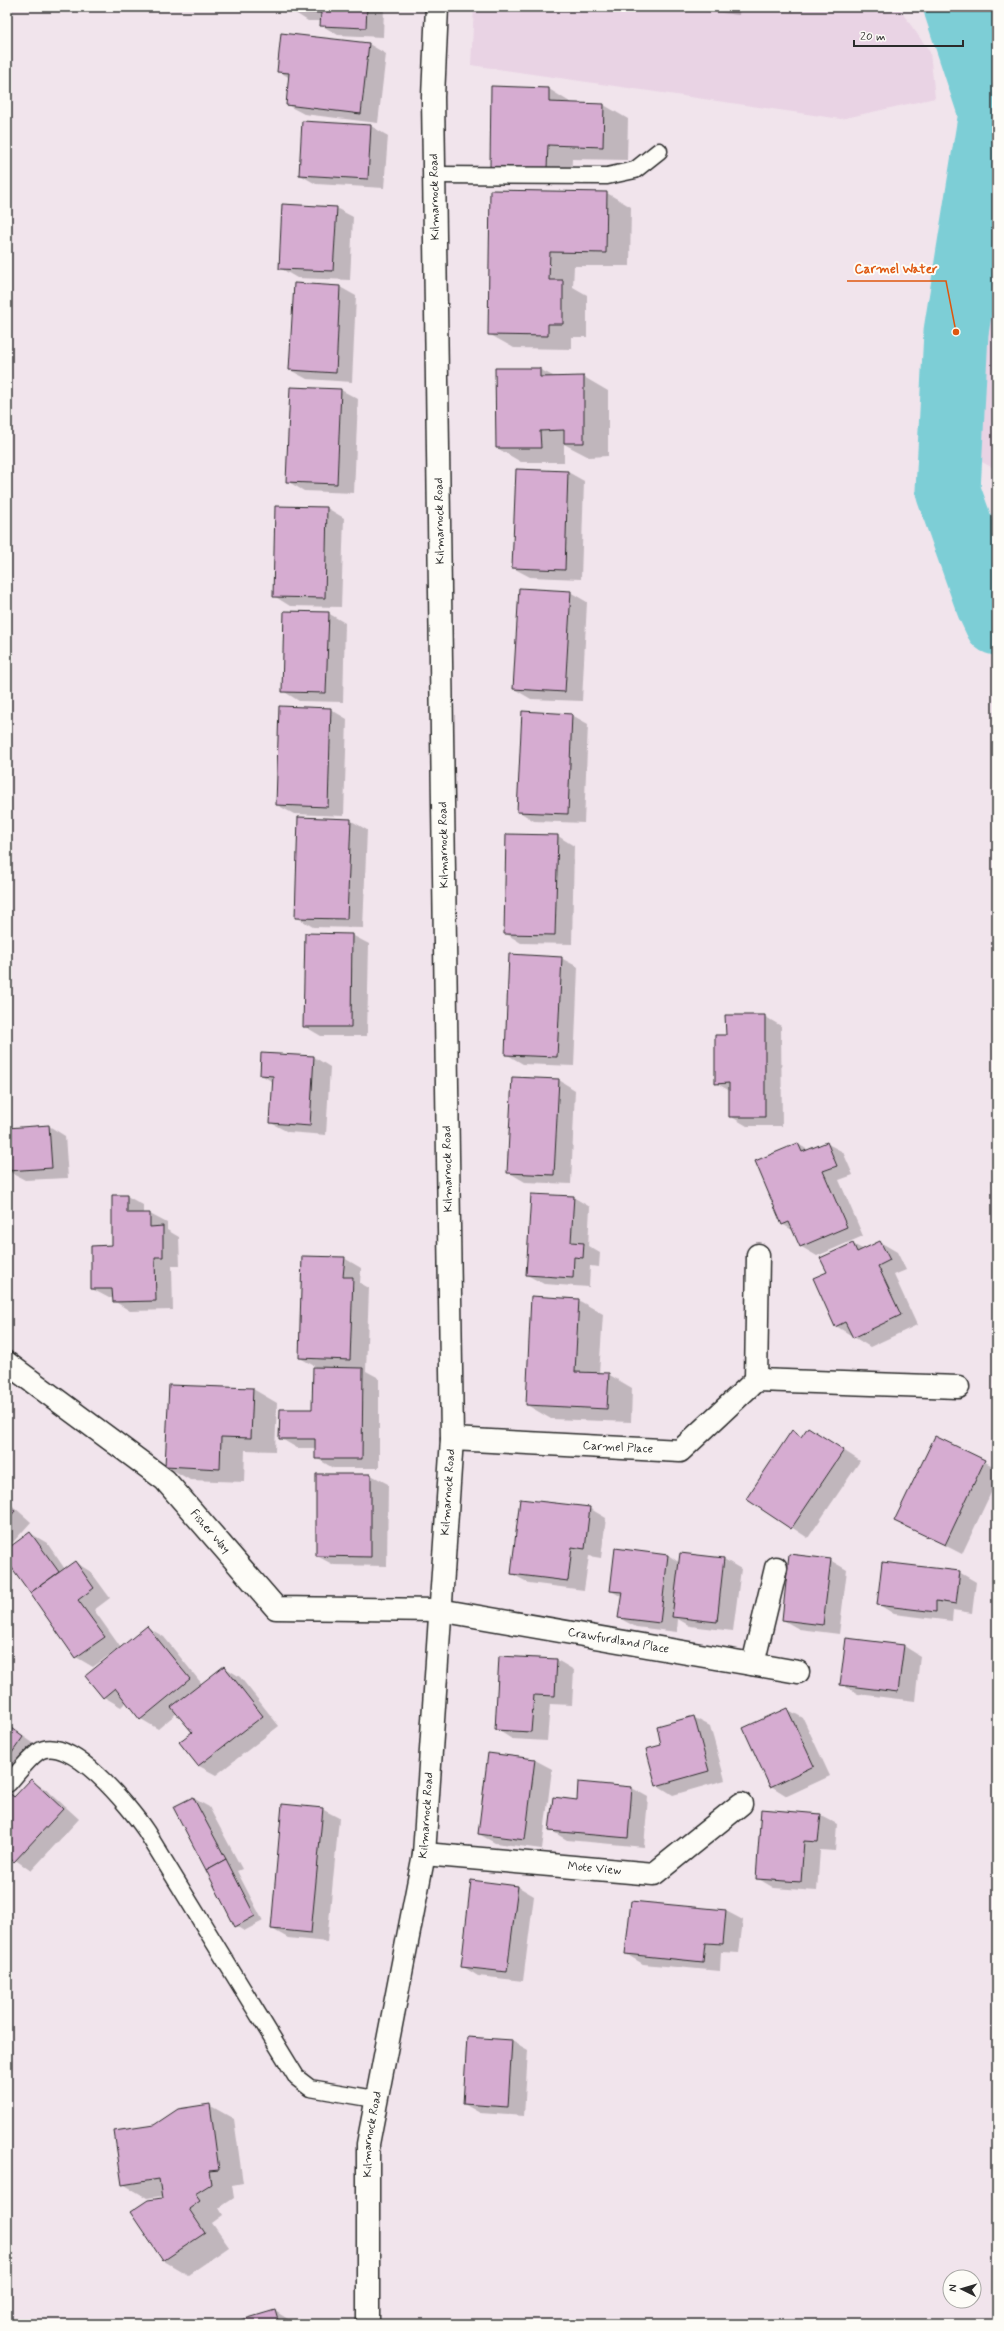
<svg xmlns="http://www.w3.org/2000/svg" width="1004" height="2331" viewBox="0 0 1004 2331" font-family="Mynerve,sans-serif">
<rect width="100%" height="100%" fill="#f1e4ec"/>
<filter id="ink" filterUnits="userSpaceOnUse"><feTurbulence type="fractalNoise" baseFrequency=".025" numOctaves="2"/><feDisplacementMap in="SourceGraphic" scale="8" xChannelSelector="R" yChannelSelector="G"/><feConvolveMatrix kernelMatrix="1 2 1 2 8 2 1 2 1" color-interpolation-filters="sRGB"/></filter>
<g filter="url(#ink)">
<g fill="#e9d3e4">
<path d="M474,7h424l32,45 5,46 -94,21 -370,-54z"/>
<path d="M959,7h38v69z"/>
<path d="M997,286v184l-34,-18z"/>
</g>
<g fill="#0003">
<path d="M292,7h92l-1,30 -45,-2 -17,-10 1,-4h-14l-16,-10z"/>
<path d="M671,7h69l-1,8z"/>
<path d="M282,35l87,9 17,10 -8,69 -74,-9 -17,-9 3,-27 -12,-7z"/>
<path d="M549,89l24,15 31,1 24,14 -1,41 -55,-1 -1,23 -56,-2 -24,-14z"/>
<path d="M371,126l17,10 -4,52 -68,-4 -16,-9z"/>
<path d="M491,191l116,2 24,14 -1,59h-56l-1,21 14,8v42h-15v12l-58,-1 -25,-14z"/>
<path d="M336,208l17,9 -3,63 -53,-2 -17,-10z"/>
<path d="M340,287l16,9 -4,86 -45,-3 -17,-9z"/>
<path d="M539,369l16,8h29l24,14v65l-19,1 -25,-13v18h-43l-24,-14z"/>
<path d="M291,388l50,2 17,9 -4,94 -50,-2 -17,-10z"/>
<path d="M568,472l16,9 -3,98 -51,-2 -17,-9z"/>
<path d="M276,507l51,1 17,10 -3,89 -51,-1 -16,-10z"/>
<path d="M570,592l17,10 -5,99 -51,-2 -17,-10z"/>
<path d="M328,613l17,10 -2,79 -44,-1 -16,-10z"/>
<path d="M330,709l17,10 -3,97 -50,-2 -17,-9z"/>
<path d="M572,715l16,9 -4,99 -50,-2 -16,-10z"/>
<path d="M350,820l17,10 -4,98 -50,-1 -17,-10z"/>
<path d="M558,836l16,10 -2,98 -51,-1 -16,-10z"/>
<path d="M352,935l17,9 -2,92h-46l-17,-10z"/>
<path d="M561,958l17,9 -4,99 -51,-2 -17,-10z"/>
<path d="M764,1016l17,10 1,100h-35l-17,-10v-25l-14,-8 11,-47z"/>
<path d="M314,1057l16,10 -4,68 -38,-3 -17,-9 2,-41 -12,-7z"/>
<path d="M559,1080l16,10 -4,94 -46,-2 -17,-10z"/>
<path d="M49,1126l16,10 3,42 -43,2 -17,-9 -1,-42z"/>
<path d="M826,1143l17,9 10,23 -14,5 24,56 -46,20 -17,-10 -6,-15 -12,-7 16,-80 10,6z"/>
<path d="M127,1196l16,9v9h7l17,9v7l12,7 1,29h-8l1,44 -43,1 -16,-10v-3h-5l-17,-9 21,-43z"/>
<path d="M573,1197l17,10 -2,39 12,7 -1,14 -9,-1 -1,21 -45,-3 -17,-9z"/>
<path d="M880,1242l17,10 9,18 -12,5 23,50 -47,22 -34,-21 17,-82 11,6z"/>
<path d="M344,1258l17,10 -1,15 9,5 -3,83 13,7v90h-46l-17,-10v-10h-19l-17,-10 33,-28 5,-42 -18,-10z"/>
<path d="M578,1300l25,14 -4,60h9l24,14 -1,34 -80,-3 -24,-14z"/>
<path d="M170,1386l83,3 24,14 -2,48 -30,-1 -1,32 -54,-2 -24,-14z"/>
<path d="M809,1428l51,33 -52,77 -61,-40z"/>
<path d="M935,1437l62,31v12l-35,74 -67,-34z"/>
<path d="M371,1475l17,9 -1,82 -53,-1 -17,-9z"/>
<path d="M7,1501l24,21 -24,27 23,-16 17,10 18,26 10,-7 16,10 19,26 -16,12 27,38 26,-21 17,10 38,47 22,-17 16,10 39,49 -63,49 -17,-9 -18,-24 12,-9 -16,-20 -19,16 -17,-10 -14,-18 -6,6 -17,-10 -17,-21 29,-23 -1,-2 -22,16 -17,-10 -69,-98z"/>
<path d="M589,1508l17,10 -5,40 -12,-2 -5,34 -55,-7 -17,-9z"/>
<path d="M681,1554l43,5 17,10 -8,62 -43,-5 -12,-7 -1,13 -41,-5 -17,-9 3,-21 -11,-6 57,-36 12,8z"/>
<path d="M830,1560l17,10 -8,64 -40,-5 -16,-9z"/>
<path d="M959,1572l17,10 -4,31 -19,-3 -1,11 -58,-7 -16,-10z"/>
<path d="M904,1646l16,10 -5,45 -57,-7 -17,-10z"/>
<path d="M500,1657l57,3 17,10 -2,35 -22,-1 -3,37 -35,-2 -16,-10z"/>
<path d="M787,1709l16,9 27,58 -43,20 -16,-10z"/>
<path d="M693,1717l17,9 15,54 -52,15 -16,-10z"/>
<path d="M7,1725l32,22 -31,45 8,5 15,-16 16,9 32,29 -48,52 -24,-17z"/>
<path d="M489,1754l46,6 17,9 -10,80 -47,-6 -16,-9z"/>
<path d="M632,1788l16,9 -4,50 -77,-7 -17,-10 28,-29z"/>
<path d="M193,1798l16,9 33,62 -5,2 26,50 -19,10 -8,-5z"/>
<path d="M322,1809l17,9 -12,124 -39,-4 -16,-9z"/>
<path d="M820,1815l17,9 -2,27 -15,-1 -3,41 -43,-3 -17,-10z"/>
<path d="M517,1886l17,10 -11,85 -45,-5 -16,-10z"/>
<path d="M631,1902l95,9 17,9 -4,33 -18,-1 -1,19 -77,-7 -17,-10z"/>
<path d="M512,2041l16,9 -4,66 -44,-3 -16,-9z"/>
<path d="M209,2105l25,14 9,64 -11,2 2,13 -15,10 4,7 -11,8 17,24 -41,28 -24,-14 -32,-49 31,-13v-3l-16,2 -24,-14 32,-58z"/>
<path d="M275,2311l16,10 1,3h-60z"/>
</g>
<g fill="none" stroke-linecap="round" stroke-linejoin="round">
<path stroke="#7dced6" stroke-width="65" d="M956,7l35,106 -35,219 -8,159 40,113 9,19"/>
</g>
<g fill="#d6acd1" stroke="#2b2b2b">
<path d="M291,7h76l-1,21 -46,-2 1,-13 -30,-1z"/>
<path d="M281,33l88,10 -8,71 -75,-9 3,-32 -12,-1z"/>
<path d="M491,86l58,2v14l55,2 -1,43 -55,-2 -1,23 -57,-1z"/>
<path d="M302,121l69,4 -3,54 -69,-4z"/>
<path d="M490,190l117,2 -1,61 -56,-1 -1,28h14v44h-15v12l-60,-1z"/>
<path d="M282,204l55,3 -4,64 -54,-2z"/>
<path d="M294,283l46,3 -4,87 -47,-3z"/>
<path d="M495,368h45v9l44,-1v67h-20v-13l-24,1 1,17h-45z"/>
<path d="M290,387l51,2 -4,95 -51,-2z"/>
<path d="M516,469l52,2 -3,99 -53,-2z"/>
<path d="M275,506l52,1 -2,91 -52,-1z"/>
<path d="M519,588l52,3 -6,101 -52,-3z"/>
<path d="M284,611l45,1 -3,81 -44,-1z"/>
<path d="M279,706l52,2 -3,99 -52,-2z"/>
<path d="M522,711l50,3 -4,100 -51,-2z"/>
<path d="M298,817l53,2 -4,100 -52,-1z"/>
<path d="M506,834l52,1 -3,100 -51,-1z"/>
<path d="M305,933l47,1 -1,93h-48z"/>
<path d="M509,954l53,3 -5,100 -52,-2z"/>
<path d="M725,1015h40v102h-36v-34l-14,1v-49h11z"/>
<path d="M261,1053l53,3 -4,70 -40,-3 3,-47 -13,-1z"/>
<path d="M512,1077l47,2 -5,96 -47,-2z"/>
<path d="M49,1125l3,43 -45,3v-43z"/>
<path d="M827,1142l10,24 -14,5 24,56 -47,20 -11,-25 -7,3 -27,-64 43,-18 4,9z"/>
<path d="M531,1194l43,2 -3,46 13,1 -1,15 -9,-1 -1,21 -47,-3z"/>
<path d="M112,1195h15v18h23v14l13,-1v31h-8l1,44 -43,1 -1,-13h-21v-43l21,-1z"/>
<path d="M880,1241l10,19 -12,6 23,49 -48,23 -8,-16 -10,5 -22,-49 14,-6 -7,-14 33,-15 4,9z"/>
<path d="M302,1256l43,1 -2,20h10l-3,83 -51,-2z"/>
<path d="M531,1296l48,3 -4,73 34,1 -2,36 -81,-4z"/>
<path d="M313,1367l50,1 -1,91h-47v-20h-36l1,-30h32z"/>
<path d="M169,1385l84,3 -2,50 -30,-1 -1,32 -55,-3z"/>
<path d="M808,1427l36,23 -53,79 -45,-30 46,-69 9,7z"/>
<path d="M935,1436l50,24 -40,85 -51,-24z"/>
<path d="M316,1474h55v83l-55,-1z"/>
<path d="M520,1499l70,8 -5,42 -13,-2 -4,34 -57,-7z"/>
<path d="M7,1505l8,6 -8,9z"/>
<path d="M30,1532l29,40 -29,21 -23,-32v-12z"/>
<path d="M615,1548l53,7 -8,68 -42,-5 4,-26 -12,-1z"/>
<path d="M680,1553l44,5 -7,64 -45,-5z"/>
<path d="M789,1554l42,5 -8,66 -41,-5z"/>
<path d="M75,1561l19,27 -16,12 27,37 -30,21 -45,-65z"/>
<path d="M882,1562l78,9 -4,33 -20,-3v11l-59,-7z"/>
<path d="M147,1626l43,53 -50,41 -25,-32 -12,10 -18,-22z"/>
<path d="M846,1638l58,7 -6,47 -58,-7z"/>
<path d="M499,1656l58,3 -2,37 -21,-1 -3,37 -36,-2z"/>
<path d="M224,1666l39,50 -65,50 -19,-24 13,-10 -21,-25z"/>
<path d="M787,1708l27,58 -44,21 -27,-59z"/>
<path d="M694,1716l15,55 -53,15 -10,-37 15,-4 -4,-19z"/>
<path d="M7,1725l16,12 -16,23z"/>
<path d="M488,1753l47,6 -10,81 -47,-6z"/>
<path d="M31,1779l32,30 -49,53 -7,-6v-65l7,6z"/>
<path d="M578,1782l54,5 -4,51 -79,-7 4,-34 24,3z"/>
<path d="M193,1797l33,62 -20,11 -33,-63z"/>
<path d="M282,1804l41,4 -12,125 -40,-4z"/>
<path d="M761,1809l60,5 -3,28 -14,-1 -3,41 -45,-3z"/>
<path d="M226,1859l29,57 -20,11 -29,-57z"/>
<path d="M471,1880l47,6 -11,86 -46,-5z"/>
<path d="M631,1901l95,9 -3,34 -18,-1 -2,19 -78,-8z"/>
<path d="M467,2037l45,3 -4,67 -45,-3z"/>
<path d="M210,2104l9,66 -10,1 2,13 -16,10 5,7 -11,8 16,24 -42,28 -33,-49 18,-12 14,-2 -3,-19 -37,6 -8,-54 40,-6 24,-16z"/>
<path d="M275,2310l4,14h-51z"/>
</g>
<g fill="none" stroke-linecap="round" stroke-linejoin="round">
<defs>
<g id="service">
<path d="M435,175l172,1 28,-6 24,-19"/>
<path d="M8,1784c9,-10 19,-24 30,-32 31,-21 93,57 108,79l151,247 13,10 65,11"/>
</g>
<g id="minor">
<path id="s1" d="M7,1363l158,117 111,128 163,2 359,62"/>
<path d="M756,1380l2,-125"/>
<path id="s2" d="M452,1439l228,12 76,-71 202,7"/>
<path d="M753,1664l23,-96"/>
<path id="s3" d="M424,1854l230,20 87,-70"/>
</g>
<g id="secondary">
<path id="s4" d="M368,2324v-180l56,-290 28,-415 -19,-1342 4,-90"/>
</g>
</defs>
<use href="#service" stroke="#2b2b2b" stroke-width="19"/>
<use href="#minor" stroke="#2b2b2b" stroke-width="25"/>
<use href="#secondary" stroke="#2b2b2b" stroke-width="25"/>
<use href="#service" stroke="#fdfcf7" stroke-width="16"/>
<use href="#minor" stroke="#fdfcf7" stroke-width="22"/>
<use href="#secondary" stroke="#fdfcf7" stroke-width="22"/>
</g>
</g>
<g text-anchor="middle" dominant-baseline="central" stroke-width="4" stroke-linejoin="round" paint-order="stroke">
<g font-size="12" fill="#2b2b2b" stroke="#fdfcf7">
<text transform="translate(435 197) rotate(-91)">Kilmarnock Road</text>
<text transform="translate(440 521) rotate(-91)">Kilmarnock Road</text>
<text transform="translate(444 845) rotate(-91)">Kilmarnock Road</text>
<text transform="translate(448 1169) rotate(-91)">Kilmarnock Road</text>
<text stroke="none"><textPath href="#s2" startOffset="166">Carmel Place</textPath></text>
<text stroke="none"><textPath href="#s4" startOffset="838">Kilmarnock Road</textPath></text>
<text stroke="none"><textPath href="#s1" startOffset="265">Fisher Way</textPath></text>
<text stroke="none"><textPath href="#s1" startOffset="711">Crawfurdland Place</textPath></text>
<text stroke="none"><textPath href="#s4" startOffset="514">Kilmarnock Road</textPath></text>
<text stroke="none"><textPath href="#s3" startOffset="171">Mote View</textPath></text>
<text stroke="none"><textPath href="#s4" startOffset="190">Kilmarnock Road</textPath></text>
</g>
</g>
<path fill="none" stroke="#df570e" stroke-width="1.5" d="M956 332L946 281H847"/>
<circle fill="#df570e" stroke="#fdfcf7" stroke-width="1.5" cx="956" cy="332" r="4"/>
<g font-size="13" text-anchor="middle" font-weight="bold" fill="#df570e" stroke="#fdfcf7" stroke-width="4" stroke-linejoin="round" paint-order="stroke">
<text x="896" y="273">Carmel Water</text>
</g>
<rect width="1004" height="2331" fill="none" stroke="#fdfcf7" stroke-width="24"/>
<rect x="12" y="12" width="980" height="2307" fill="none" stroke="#2b2b2b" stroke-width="1.5" filter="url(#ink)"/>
<g transform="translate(962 2289) rotate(275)"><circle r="19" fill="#fdfcf7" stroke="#a9a8a5"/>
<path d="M0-3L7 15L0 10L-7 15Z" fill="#2b2b2b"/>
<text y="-6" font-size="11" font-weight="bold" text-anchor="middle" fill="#2b2b2b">N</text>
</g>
<path d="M854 40v6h109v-6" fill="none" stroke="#2b2b2b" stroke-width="2"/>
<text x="860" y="40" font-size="12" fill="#2b2b2b" stroke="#fdfcf7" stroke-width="3" paint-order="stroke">20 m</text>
</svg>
